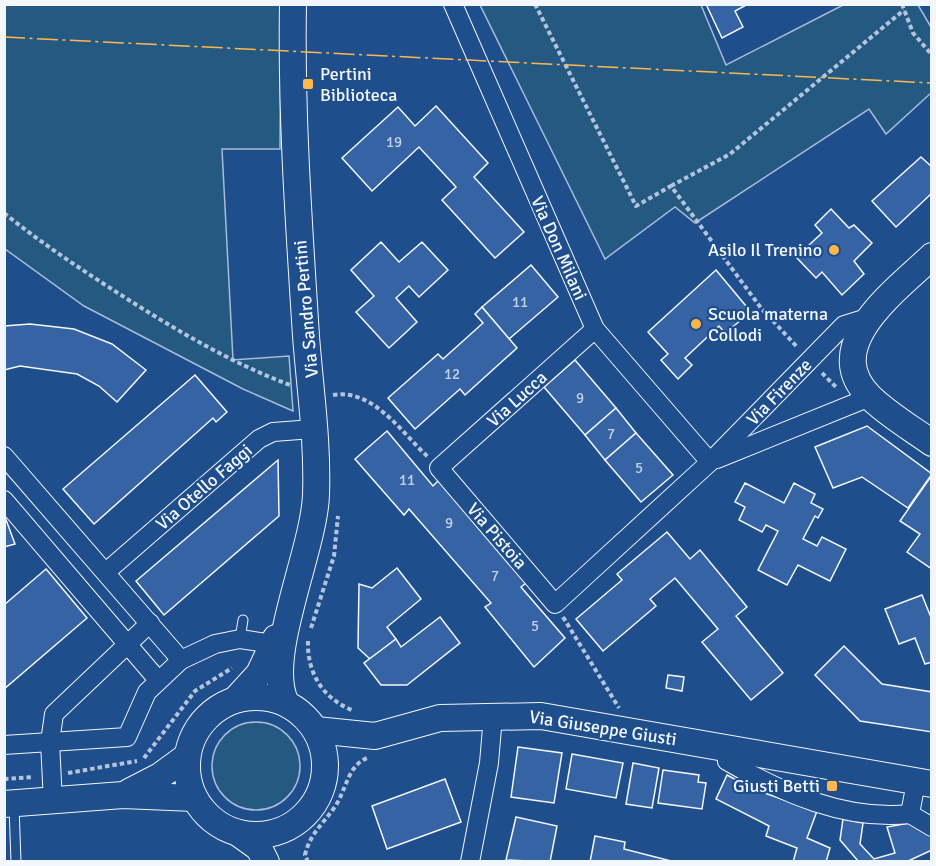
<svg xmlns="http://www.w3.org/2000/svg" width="936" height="866" viewBox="0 0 936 866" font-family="Signika,sans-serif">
<rect width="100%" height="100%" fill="#1f4e8c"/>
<g fill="#245a82" stroke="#a8bbd7" stroke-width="1.5">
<path d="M5,5h276l-1,144h-58l11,211 56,-4 4,55 -50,-22 -159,-83 -79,-57z"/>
<path d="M480,5h221l25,60 117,-60h75l13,22v66l-45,41 -17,-25 -174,114 -20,-16 -70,52z"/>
<circle cx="256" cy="766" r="44"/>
</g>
<g fill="#3563a3" stroke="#f2f6ff" stroke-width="1.5">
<path d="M706,4h42l-13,7 8,16 -21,11z"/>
<path d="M436,106l52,57 -14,14 50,55 -29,26 -53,-58 14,-13 -37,-40 -47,44 -30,-33 56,-51 17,19z"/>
<path d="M921,157l11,10v26l-36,34 -24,-26z"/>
<path d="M831,209l18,19 5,-3 18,18 -18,18 10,13 -22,21 -20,-23 -6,6 -20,-21 26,-24 -7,-8z"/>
<path d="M381,242l18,20 23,-20 26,28 -29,27 -10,-11 -13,12 21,24 -28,26 -33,-36 18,-16 -23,-26z"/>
<path d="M531,265l27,32 -49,42 -27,-32z"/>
<path d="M716,270l35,42 -26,21 -6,-7 -34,32 7,7 -14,14 -17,-19 7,-6 -20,-22z"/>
<path d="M482,307l35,41 -52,47 -5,-6 -45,40 -27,-31 50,-44 5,5 40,-36 -8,-9z"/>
<path d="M30,324l44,5 38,15 34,26 -29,32 -18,-16 -22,-12 -57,-8 -16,4v-44z"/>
<path d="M575,360l41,48 -31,27 -41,-48z"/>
<path d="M195,375l32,37 -11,10 -3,-4 -119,106 -31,-35z"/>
<path d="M616,408l20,25 -31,27 -20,-25z"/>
<path d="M867,426l65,48 -24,34 -46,-31 -29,11 -18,-41z"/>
<path d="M387,431l46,55 6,-6 87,103 -5,4 44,51 -31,29 -49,-60 6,-4 -82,-94 -5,6 -49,-56z"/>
<path d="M636,433l37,42 -32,27 -36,-42z"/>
<path d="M278,460l1,56 -115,99 -28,-34z"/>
<path d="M932,475v94l-25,-17 13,-18 -20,-13z"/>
<path d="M745,483l39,20 10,-20 21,11 -4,9 12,6 -5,9 -3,-2 -12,23 14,7 5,-9 24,12 -16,32 -32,-16 -11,20 -29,-15 20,-39 -12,-6 -4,7 -23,-12 6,-13 -10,-5z"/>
<path d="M5,517l10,27 -11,3v-29z"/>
<path d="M667,532l23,27 10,-9 47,57 -11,9 47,57 -32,27 -49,-58 16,-13 -43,-51 -25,21 6,7 -53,45 -27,-32 46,-39 -5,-6z"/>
<path d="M397,568l24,31 -34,28 9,12 -26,20 -12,-11 1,-64 13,4z"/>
<path d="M46,569l41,49 -83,71v-84z"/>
<path d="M922,595l10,25v42l-7,2 -10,-26 -16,6 -14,-35z"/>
<path d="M440,617l20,26 -53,42h-26l-17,-22 32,-24 5,8z"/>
<path d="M844,646l38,38 50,8v40l-72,-11 -45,-46z"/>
<path d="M668,675l16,2 -2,14 -16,-3z"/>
<path d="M518,747l44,6 -8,50 -43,-6z"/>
<path d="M572,754l51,9 -7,35 -50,-9z"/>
<path d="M633,763l26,5 -7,40 -26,-4z"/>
<path d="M663,770l36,5 -1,7 8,1 -4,26 -44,-6z"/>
<path d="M727,775l26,14 64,22 -10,27 23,10 -4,14h-33l4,-14 -31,-12 3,-10 -53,-27z"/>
<path d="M445,779l16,43 -74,27 -15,-43z"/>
<path d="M516,817l41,9 -7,36 -44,-2z"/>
<path d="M843,819l20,4 -3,21 14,15 21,-6 -8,-26 28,-5 17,10v18l-26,12h-47l-19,-22z"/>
<path d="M595,836l30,6 -1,7 51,13h-85z"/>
</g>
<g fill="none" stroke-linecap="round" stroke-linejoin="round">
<defs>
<g id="lane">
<path d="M240,639l3,-19"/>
<path d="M14,806l2,56"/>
</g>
<g id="street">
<path d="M453,4l142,325 115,133"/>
<path d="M595,329l-156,139 116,136 155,-142 134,-137 26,-8"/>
<path d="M4,456l177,204"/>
<path d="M717,459l153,-62"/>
<path d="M4,500l154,180"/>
<path d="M106,572l153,-133 14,-7 40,-3"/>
<path d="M4,745l123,-8 20,-45 34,-32 34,-16 25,-5 33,5"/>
<path d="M729,749l-2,12c55,32 119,60 183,53"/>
<path d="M916,782l-6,32 22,13"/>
<path d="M53,802l-3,-60 4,-28 96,-91"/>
<path d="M470,862l19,-99 4,-47"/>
</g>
<g id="secondary">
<path d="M932,256c-35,34 -113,89 -63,140 18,18 42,32 63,47"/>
<circle cx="256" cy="766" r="69"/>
<path d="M237,698l22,-24 17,-36"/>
<path d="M286,703c-23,-45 28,-152 30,-208 2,-53 -6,-106 -10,-159 -7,-111 -15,-221 -13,-332"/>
<path d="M316,730l59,6 65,-18 101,-2 391,68"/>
<path d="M129,792l31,-16 26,-19"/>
<path d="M4,804l119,-9 71,3"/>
<path d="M238,833l21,15 7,14"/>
</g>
</defs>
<use href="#lane" stroke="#f2f6ff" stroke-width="11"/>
<use href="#street" stroke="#f2f6ff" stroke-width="20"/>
<use href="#secondary" stroke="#f2f6ff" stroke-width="28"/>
<g stroke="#b3c4dc" stroke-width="4" stroke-dasharray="4.5 3" stroke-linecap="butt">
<path d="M535,4l101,202 35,-20 90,122 37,40"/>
<path d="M902,4l11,29 19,22"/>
<path d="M671,186l59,-32 174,-144"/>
<path d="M4,213c41,33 84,61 128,89 51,32 102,62 158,83"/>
<path d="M822,373l14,14"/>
<path d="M333,395c40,-7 69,38 95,62"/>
<path d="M563,617l56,91"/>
<path d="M311,628l23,-72 4,-40"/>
<path d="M308,641c-1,31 14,57 44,69"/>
<path d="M144,758l51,-67 37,-23"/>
<path d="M68,773l69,-12"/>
<path d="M4,779l30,-2"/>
<path d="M308,862l-3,-7c5,-21 17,-30 29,-47 12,-16 13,-42 33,-50"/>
</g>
<use href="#lane" stroke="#1f4e8c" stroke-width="9"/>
<use href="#street" stroke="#1f4e8c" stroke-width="18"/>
<use href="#secondary" stroke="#1f4e8c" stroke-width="26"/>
<path stroke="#ffb74d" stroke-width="1.5" stroke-dasharray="21 4.5 3 4.5" stroke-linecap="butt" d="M4,37l928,46"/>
</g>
<g fill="#ffb74d" stroke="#1f4e8c" stroke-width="2">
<rect x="302" y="78" width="12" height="12" rx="3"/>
<circle cx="834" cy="250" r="6"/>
<circle cx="696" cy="324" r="6"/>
<rect x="826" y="780" width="12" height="12" rx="3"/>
</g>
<g text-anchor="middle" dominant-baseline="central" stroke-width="4.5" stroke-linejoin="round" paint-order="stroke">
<g font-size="15" fill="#c3d1e8">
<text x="394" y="142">19</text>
<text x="520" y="302">11</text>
<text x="452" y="374">12</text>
<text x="580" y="398">9</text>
<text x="611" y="434">7</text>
<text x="639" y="468">5</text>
<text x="407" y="480">11</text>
<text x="449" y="523">9</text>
<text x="495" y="576">7</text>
<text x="535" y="626">5</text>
</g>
<g font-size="18" fill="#f2f6ff" stroke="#1f4e8c" text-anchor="start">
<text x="320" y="74">Pertini<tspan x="320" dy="21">Biblioteca</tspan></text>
<text x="822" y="250" text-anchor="end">Asilo Il Trenino</text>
<text x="708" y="314">Scuola materna<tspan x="708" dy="21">Collodi</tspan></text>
<text x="820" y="786" text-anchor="end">Giusti Betti</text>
</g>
<g font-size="18" fill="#f2f6ff" stroke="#1f4e8c">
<text transform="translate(559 248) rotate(66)">Via Don Milani</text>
<text transform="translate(306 309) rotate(-95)">Via Sandro Pertini</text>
<text transform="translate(779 392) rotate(-46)">Via Firenze</text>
<text transform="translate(517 399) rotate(-42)">Via Lucca</text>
<text transform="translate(204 487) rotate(-41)">Via Otello Faggi</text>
<text transform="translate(497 536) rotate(49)">Via Pistoia</text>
<text transform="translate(603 728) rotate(9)">Via Giuseppe Giusti</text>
</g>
</g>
<rect width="936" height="866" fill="none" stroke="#f2f6ff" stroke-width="12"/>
</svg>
